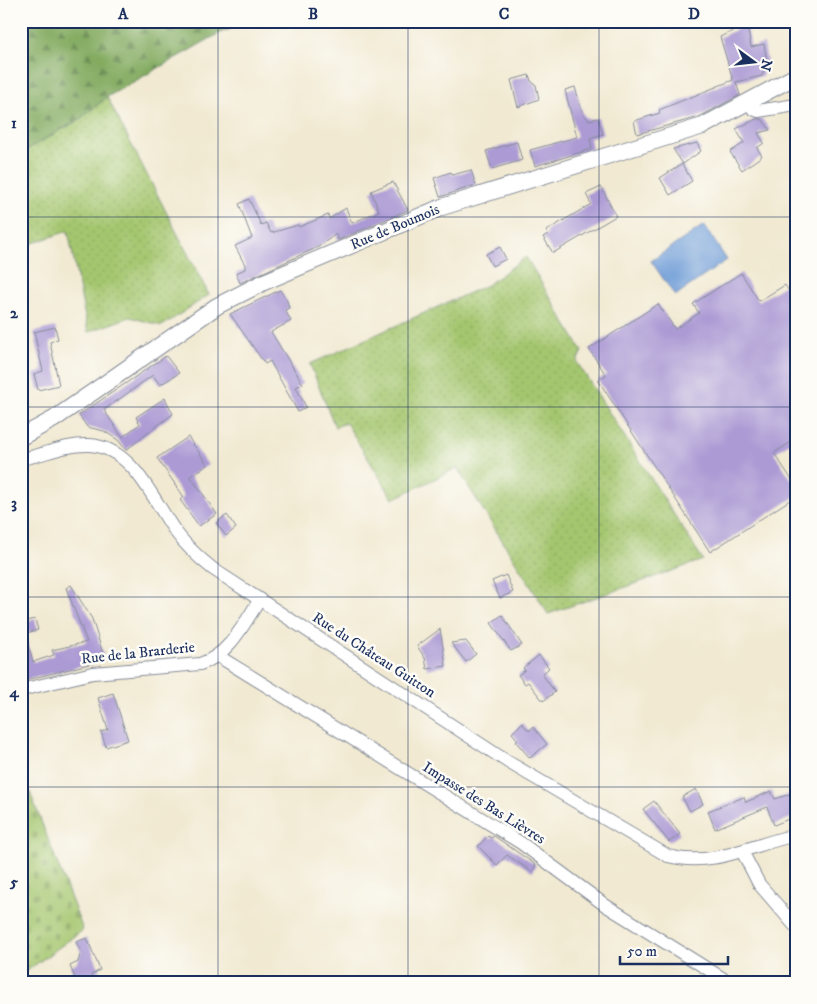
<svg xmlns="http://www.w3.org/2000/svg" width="817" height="1004" viewBox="0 0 817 1004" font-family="'IM FELL DW Pica',serif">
<defs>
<pattern id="grass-dots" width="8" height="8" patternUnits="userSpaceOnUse" patternTransform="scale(1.25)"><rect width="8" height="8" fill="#a4c66e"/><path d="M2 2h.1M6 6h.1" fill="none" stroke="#8daa62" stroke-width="1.8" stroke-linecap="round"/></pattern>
<pattern id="forest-firs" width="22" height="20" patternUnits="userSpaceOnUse" patternTransform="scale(1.25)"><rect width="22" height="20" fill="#83ab61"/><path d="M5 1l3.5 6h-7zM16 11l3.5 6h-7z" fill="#6a8c53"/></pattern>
<pattern id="cemetery-stones" width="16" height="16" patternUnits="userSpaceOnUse" patternTransform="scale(1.25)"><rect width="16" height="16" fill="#a4c66e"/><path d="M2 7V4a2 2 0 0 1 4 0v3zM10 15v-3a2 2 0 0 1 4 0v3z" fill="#8daa62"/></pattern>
</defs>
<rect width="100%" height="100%" fill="#fdfcf7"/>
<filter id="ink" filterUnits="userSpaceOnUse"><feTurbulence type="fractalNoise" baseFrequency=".02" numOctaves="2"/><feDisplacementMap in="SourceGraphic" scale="10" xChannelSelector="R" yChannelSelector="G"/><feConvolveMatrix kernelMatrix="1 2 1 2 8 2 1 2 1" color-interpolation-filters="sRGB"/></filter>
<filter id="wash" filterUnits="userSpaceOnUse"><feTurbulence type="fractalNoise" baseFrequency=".0096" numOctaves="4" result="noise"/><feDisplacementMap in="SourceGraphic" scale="20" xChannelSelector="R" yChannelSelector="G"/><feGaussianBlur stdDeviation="1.12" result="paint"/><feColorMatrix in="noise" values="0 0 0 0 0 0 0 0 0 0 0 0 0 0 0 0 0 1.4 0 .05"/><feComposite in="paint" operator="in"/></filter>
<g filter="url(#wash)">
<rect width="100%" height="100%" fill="#f1e9d1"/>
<g fill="url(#grass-dots)" stroke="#607a66">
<path d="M107,97l102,198 -47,31 -32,-9 -42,15 -20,-101 -47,16v-94l59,-34z"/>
<path d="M526,257l56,94 -5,11 126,198 -155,54 -91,-146 -64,31 -47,-76 -11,4 -25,-63 177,-79z"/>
</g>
<path fill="url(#forest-firs)" stroke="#4f6d60" d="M21,21h230l-31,12 -113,64 -27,22 -59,34z"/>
<path fill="url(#cemetery-stones)" stroke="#607a66" d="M21,769l62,161 -62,45z"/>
<path fill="#6f9dd7" stroke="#45669a" d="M704,225l23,35 -52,36 -24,-35z"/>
<g id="blocks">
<g fill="#ab9ad4">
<path d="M742,21h4l5,26 13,-3 3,18 -5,14 -26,6 4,13 -41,22 -62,17 -3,-13 26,-8 -1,-3 74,-30 -13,-43 18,-8z"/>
<path d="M529,75l2,6 5,4 3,14 -21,8 -7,-27z"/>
<path d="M575,87l8,27 6,6 9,-2 5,16 -13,4 2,11 -57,17 -5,-16 47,-13 -12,-47z"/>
<path d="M756,119h6l8,11 -12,3 6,10 -7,5 5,8 -20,14 -12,-18 14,-9 -8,-14z"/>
<path d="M517,142l5,18 -30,9 -6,-18z"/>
<path d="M697,143l4,8 -18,13 -10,-15z"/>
<path d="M682,164l10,17 -22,14 -10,-17z"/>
<path d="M471,170l5,15 -36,12 -6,-19 17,-6 1,3z"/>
<path d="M393,182l15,28 -70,30 -2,-6 -18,13 -78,36 -4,-10 9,-4v-4l-10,-19 17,-8 -13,-34 10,-5 12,26 5,-2 5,10 27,-8 1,2 29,-12 1,4 17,-11 6,15 27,-12 -8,-20z"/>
<path d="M601,187l15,29 -63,37 -10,-16 5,-3 -2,-3 45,-27 -5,-10z"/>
<path d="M500,247l6,12 -14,7 -6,-12z"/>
<path d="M741,273l18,28 26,-16 11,17v137l-22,14 22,33v10l-86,56 -112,-172 8,-5 -17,-26 69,-45 17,25 24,-16 -6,-9z"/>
<path d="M280,290l7,11 2,7 -4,2 6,11 -20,11 32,52 -7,3 10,20 -8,5 -28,-51 -5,3 -35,-50z"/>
<path d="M55,327l3,12 -8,3 9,43 -21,5 -4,-16 9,-3 -9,-39z"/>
<path d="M166,356l13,17 -19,12 -7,-10 -49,35 18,27 18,-13 -4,-7 29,-19 8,16 -47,36 -8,-10 -14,-9 -17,-4 -8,-12z"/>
<path d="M188,437l20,28 -18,11 27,38 -18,12 -19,-26 4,-3 -27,-39z"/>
<path d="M227,515l9,13 -10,8 -10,-13z"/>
<path d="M506,575l7,17 -13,6 -8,-17z"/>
<path d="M71,585l21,34 13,41 -79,20 -5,-17v-41l14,-3 3,11 -16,4h3l8,28 21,-7 -2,-5 35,-8 -21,-54z"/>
<path d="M502,615l20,30 -11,6 -20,-28z"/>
<path d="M440,629l6,37 -19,3 -2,-11 -8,-12z"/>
<path d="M466,641l10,13 -10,8 -15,-19z"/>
<path d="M539,655l10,13 -7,6 13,18 -12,9 -15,-19 -3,2 -7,-9 7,-5 -2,-2z"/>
<path d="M113,693l15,47 -22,7 -5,-15 7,-2 -10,-32z"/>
<path d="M522,723l7,8 4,-4 14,17 -17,14 -14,-16 2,-2 -6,-7z"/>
<path d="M696,789l7,15 -13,7 -8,-14z"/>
<path d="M771,791l4,8 21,-7v24l-22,9 -7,-18 -52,22 -7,-18 36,-14 2,5z"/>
<path d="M654,801l26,33 -11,8 -26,-33z"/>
<path d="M488,836l3,2 3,-2 42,29 -4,7 -25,-17 -10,10 -19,-19z"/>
<path d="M87,938l13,32 -9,5 4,8h-18l-7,-17 8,-4 3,-10 -5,-10z"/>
</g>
</g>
</g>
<g filter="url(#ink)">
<use href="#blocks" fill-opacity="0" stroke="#868c98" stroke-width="1"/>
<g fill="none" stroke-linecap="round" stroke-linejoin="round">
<defs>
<g id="minor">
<path d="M750,102l3,7 5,2 38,-6"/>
<path d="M21,459c23,-4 44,-15 68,-14 44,2 64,55 86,86 11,15 24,27 38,38l295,193 160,94c47,12 84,-12 128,-21"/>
<path d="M218,656l303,187 84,62 125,78"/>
<path d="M21,690l72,-17 107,-9c29,-9 44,-40 60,-65"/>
<path d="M742,851l17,33 37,43"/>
</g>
<path id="tertiary" d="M21,437l33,-18 163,-113 47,-24 178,-75 261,-81 93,-50"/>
</defs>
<use href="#minor" stroke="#868c98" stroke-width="14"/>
<use href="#tertiary" stroke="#868c98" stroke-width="18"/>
<use href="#minor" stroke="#fff" stroke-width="12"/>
<use href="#tertiary" stroke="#fff" stroke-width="16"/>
</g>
</g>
<path fill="none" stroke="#1b2f5e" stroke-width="1" stroke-opacity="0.55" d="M218,21v962M408,21v962M599,21v962M21,217h775M21,407h775M21,597h775M21,787h775"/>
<g text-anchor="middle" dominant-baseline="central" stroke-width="5" stroke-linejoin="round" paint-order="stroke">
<g font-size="15" fill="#1b2f5e" stroke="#fdfcf7">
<text transform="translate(395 227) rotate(-23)">Rue de Boumois</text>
<text transform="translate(138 653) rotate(-6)">Rue de la Brarderie</text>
<text transform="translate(374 655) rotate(33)">Rue du Château Guitton</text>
<text transform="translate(484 803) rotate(32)">Impasse des Bas Lièvres</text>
</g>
</g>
<rect width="817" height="1004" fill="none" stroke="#fdfcf7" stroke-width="55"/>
<g transform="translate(754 62) rotate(105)" stroke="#fdfcf7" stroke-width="4" paint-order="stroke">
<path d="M0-4L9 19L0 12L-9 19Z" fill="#1b2f5e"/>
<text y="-8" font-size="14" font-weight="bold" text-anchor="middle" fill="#1b2f5e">N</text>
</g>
<path d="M620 956v8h108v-8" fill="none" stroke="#1b2f5e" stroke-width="2.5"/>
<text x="627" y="956" font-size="15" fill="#1b2f5e" stroke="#fdfcf7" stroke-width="4" paint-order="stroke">50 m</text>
<rect x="28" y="28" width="762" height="948" fill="none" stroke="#1b2f5e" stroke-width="2"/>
<g font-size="16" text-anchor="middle" font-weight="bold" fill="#1b2f5e">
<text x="123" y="19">A</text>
<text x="313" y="19">B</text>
<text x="504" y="19">C</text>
<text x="694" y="19">D</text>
<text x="14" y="128">1</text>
<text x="14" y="318">2</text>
<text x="14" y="508">3</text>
<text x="14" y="697">4</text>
<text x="14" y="887">5</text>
</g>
</svg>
